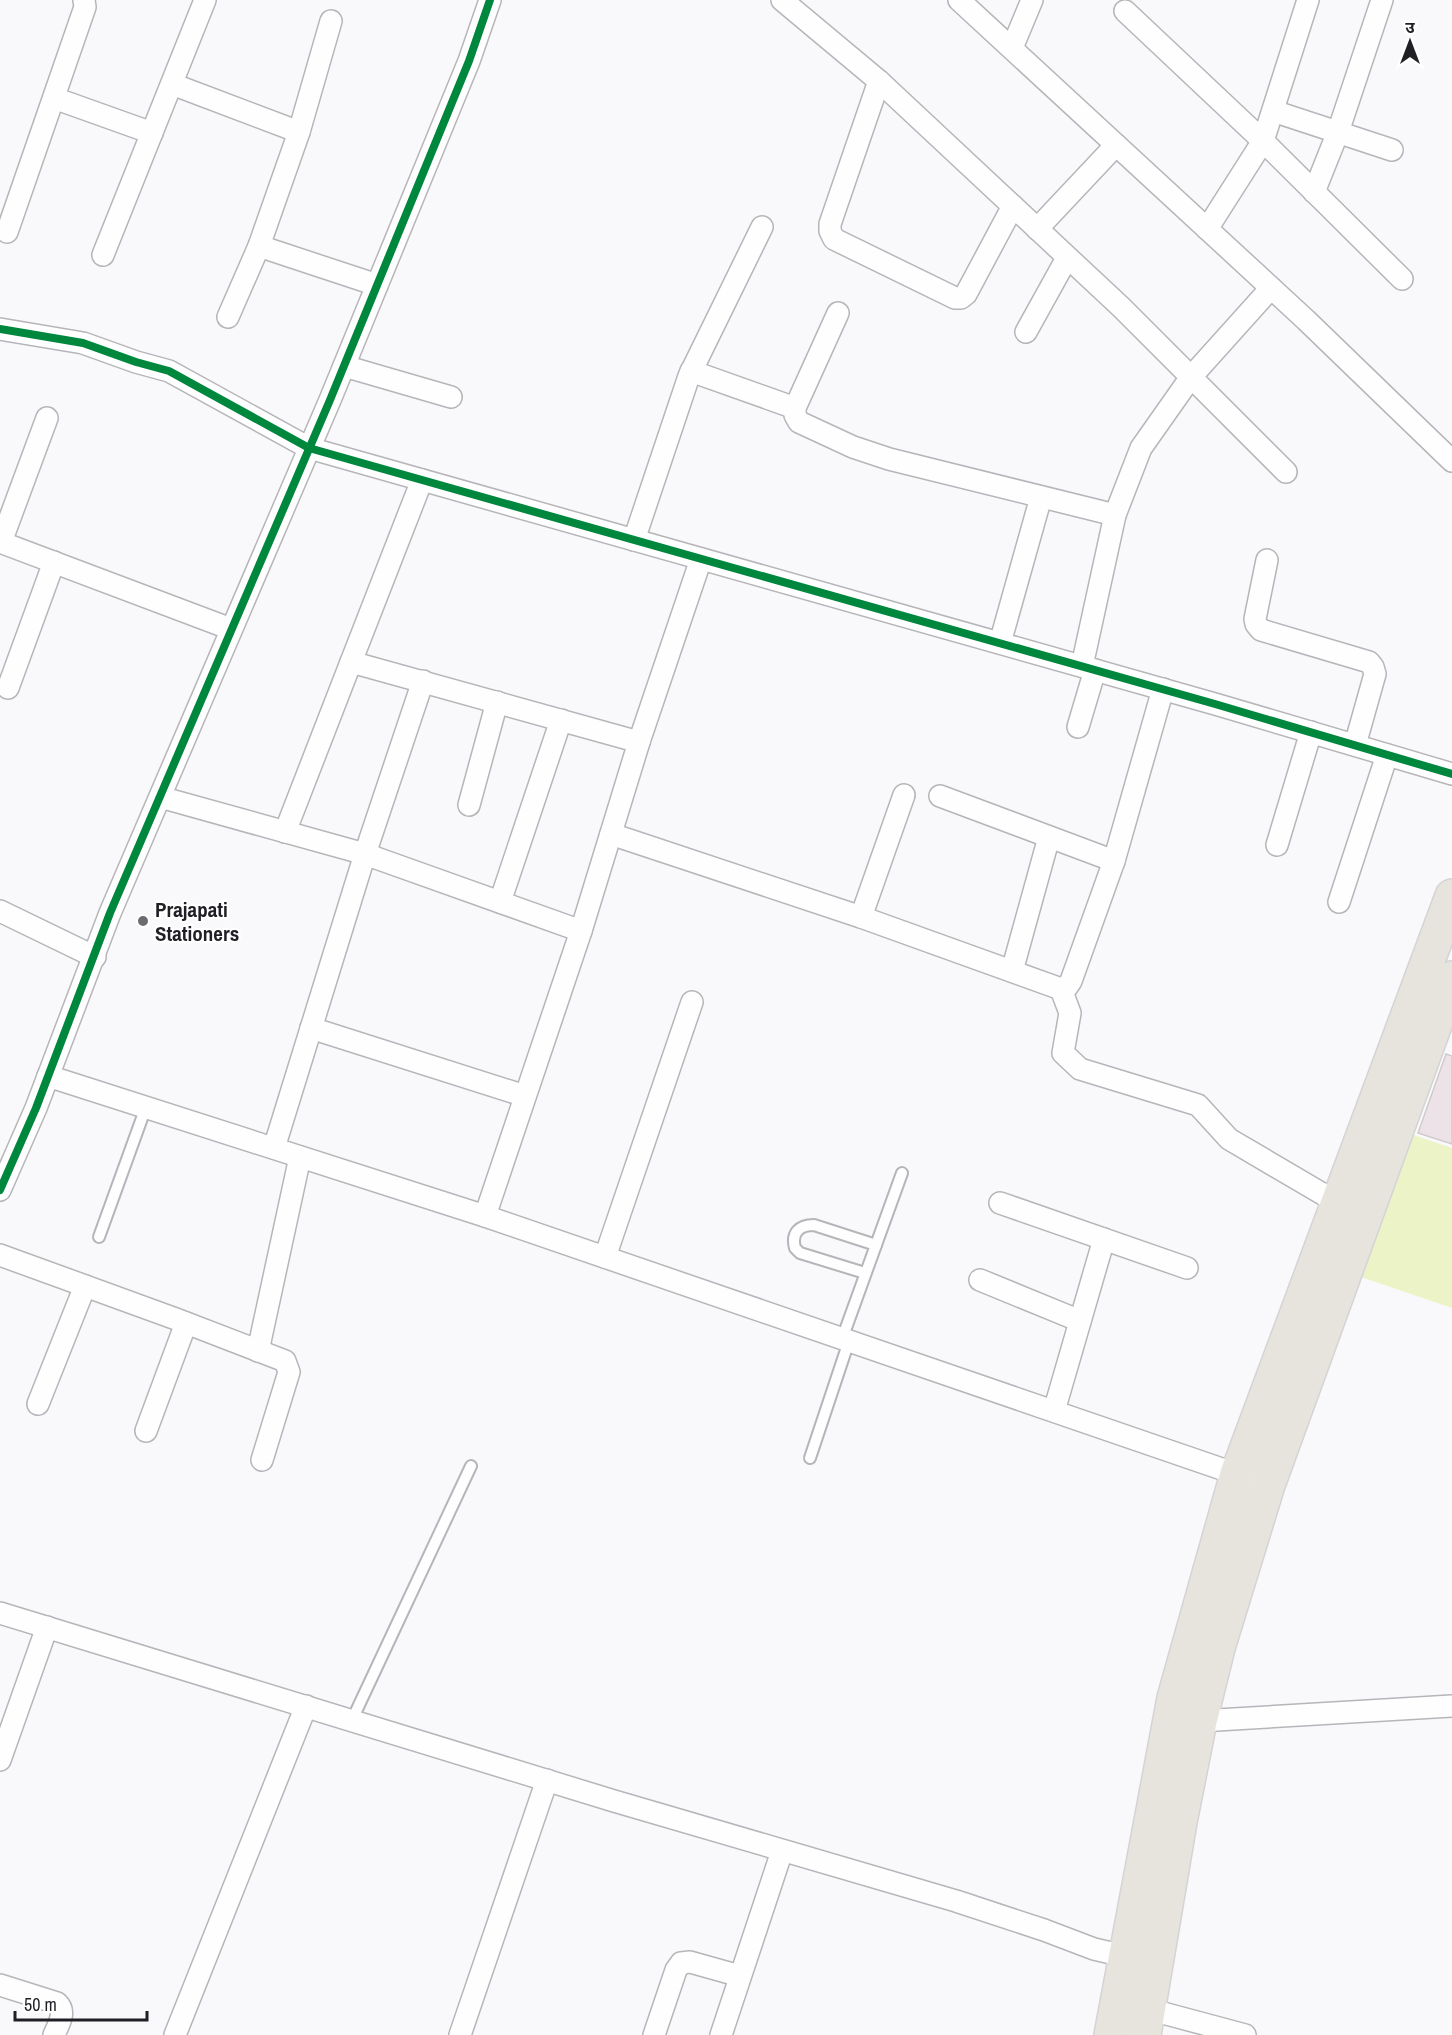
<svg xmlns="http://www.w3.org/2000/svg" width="1452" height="2035" viewBox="0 0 1452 2035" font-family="'Archivo Narrow','Noto Sans Devanagari',sans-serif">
<rect width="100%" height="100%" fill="#f9f9fb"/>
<path fill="#ecf4c7" d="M1405,1132l47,16v160l-100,-34z"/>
<path fill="#ede2e8" stroke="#cfcbcd" stroke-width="1.5" d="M1446,1054l6,2v88l-34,-11z"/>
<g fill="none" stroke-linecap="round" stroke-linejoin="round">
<defs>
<g id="lane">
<path d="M99,1237l47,-130"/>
<path d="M865,1273l-65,-20 -5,-5c-4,-15 4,-23 19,-23l62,20"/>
<path d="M842,1339l60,-166"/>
<path d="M810,1458l39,-117"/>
<path d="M352,1720l119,-254"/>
</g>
<g id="street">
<path d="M782,0l97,81 242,226 165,165"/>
<path d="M959,0l347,320 146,141"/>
<path d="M1125,11l138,130 139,138"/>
<path d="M1012,48l20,-48"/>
<path d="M879,81l-49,143v7l4,8 121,59h6l5,-4 47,-88"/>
<path d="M172,84l127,48"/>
<path d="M54,98l98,35"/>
<path d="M1273,111l119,39"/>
<path d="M1314,192l24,-60 44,-132"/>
<path d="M1037,229l79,-84"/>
<path d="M1207,229l56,-88 45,-141"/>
<path d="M7,232l78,-225 -1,-7"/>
<path d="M259,246l118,39"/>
<path d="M103,255l102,-255"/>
<path d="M838,313l-43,95v7l4,7 54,25 36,12 226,56"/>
<path d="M228,317l31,-71 40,-114 32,-111"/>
<path d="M0,329l83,14 53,19 33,9 140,77 906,256 237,70"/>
<path d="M1026,332l41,-74"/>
<path d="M344,366l107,31"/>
<path d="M691,371l104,37"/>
<path d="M634,540l55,-164 73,-149"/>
<path d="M0,542l231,87"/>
<path d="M1,542l46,-124"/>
<path d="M1267,560l-12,59 1,5 5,6 108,32 4,5 2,7 -20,71"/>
<path d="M1000,643l41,-146"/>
<path d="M351,662l71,-182"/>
<path d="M1082,666l33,-151 26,-67 50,-71 80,-89"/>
<path d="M8,688l46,-126"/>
<path d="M1078,727l17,-57"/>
<path d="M639,742l62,-183"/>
<path d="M940,796l174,65 49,-172"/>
<path d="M160,797l205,57 216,77"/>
<path d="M469,805l28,-103"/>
<path d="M285,832l66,-170 288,80 -58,189 -96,285"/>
<path d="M611,834l250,83 200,72 6,-2 4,-6 43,-120"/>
<path d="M1277,845l34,-113"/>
<path d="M500,902l61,-182"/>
<path d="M1339,902l48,-147"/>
<path d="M0,911l95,46"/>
<path d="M861,917l43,-122"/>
<path d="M1012,971l37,-134"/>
<path d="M1061,989l9,24 -7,40 17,16 118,36 31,34 109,64"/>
<path d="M311,1028l214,68"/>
<path d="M48,1076l437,140 763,262"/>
<path d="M274,1148l91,-294 58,-173"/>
<path d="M0,1190l36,-82 74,-195 220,-513 139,-339 21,-61"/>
<path d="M1000,1203l187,65"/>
<path d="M0,1255l176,64 109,42 4,11 -27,88"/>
<path d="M605,1257l87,-255"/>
<path d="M980,1280l100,41"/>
<path d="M258,1351l42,-194"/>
<path d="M38,1404l47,-118"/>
<path d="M1054,1411l50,-172"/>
<path d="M146,1431l40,-108"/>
<path d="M0,1613l614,188 342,100 88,29 50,19 43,10"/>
<path d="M1200,1721l252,-15"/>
<path d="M0,1760l47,-133"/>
<path d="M0,1985l57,18c10,9 1,22 -3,32"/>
<path d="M1148,2009l97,26"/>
<path d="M175,2035l131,-329"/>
<path d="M460,2035l87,-255"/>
<path d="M654,2035l22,-65 5,-7 9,-1 50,14"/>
<path d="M721,2035l61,-184"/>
</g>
<g id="primary">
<path d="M1111,2035l63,-337 63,-224 215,-578"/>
<path d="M1144,2035l36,-213 20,-101 18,-73 50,-163 184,-507"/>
</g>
</defs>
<use href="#lane" stroke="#b6b6ba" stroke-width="14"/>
<use href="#street" stroke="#b6b6ba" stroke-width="24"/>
<use href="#primary" stroke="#d4d4d6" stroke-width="36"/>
<use href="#lane" stroke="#fefefe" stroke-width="10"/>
<use href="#street" stroke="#fefefe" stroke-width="21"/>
<use href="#primary" stroke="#e6e4dc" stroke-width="33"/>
<defs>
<g id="cycleway">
<path d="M0,329l83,14 53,19 33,9 140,77 906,256 237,70"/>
<path d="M0,1190l36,-82 74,-195 220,-513 139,-339 21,-61"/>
</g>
</defs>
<use href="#cycleway" stroke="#fff" stroke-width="11"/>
<use href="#cycleway" stroke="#00873e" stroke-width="8"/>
</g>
<circle fill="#6c6b71" stroke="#fff" stroke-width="2" cx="143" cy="921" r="6"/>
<g text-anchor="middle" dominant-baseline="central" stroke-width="4.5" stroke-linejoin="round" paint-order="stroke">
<g font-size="21" font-weight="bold" fill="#201f26" stroke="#fff" text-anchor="start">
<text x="155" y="909">Prajapati<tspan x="155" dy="24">Stationers</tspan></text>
</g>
</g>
<g transform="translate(1410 42)" stroke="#ffffff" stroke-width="4.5" paint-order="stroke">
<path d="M0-4.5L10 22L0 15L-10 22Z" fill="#201f26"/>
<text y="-9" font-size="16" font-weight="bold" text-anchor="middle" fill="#201f26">उ</text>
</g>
<path d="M15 2011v9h132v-9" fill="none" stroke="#201f26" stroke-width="3"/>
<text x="24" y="2011" font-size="18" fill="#201f26" stroke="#ffffff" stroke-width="4.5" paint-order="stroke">50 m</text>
</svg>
